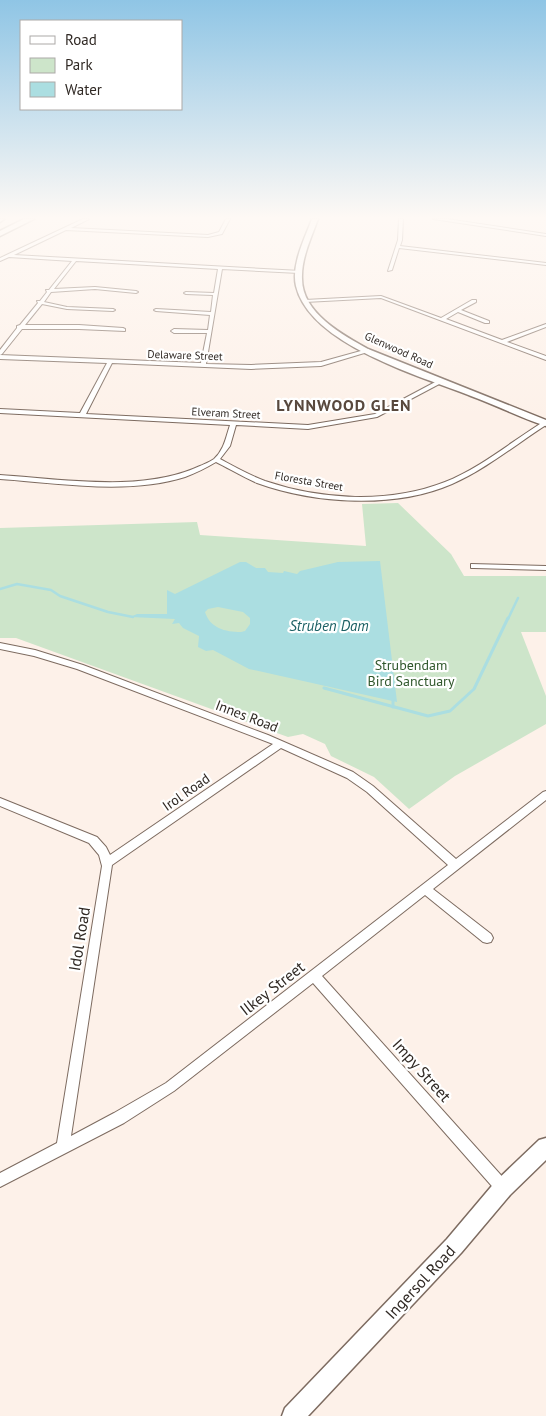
<svg xmlns="http://www.w3.org/2000/svg" width="546" height="1416" viewBox="0 0 546 1416" font-family="'PT Sans',sans-serif">
<rect width="100%" height="100%" fill="#fdf1e9"/>
<path fill="#cde5ca" d="M398,503l53,51 13,22h82v56h-25l25,64v28l-91,52 -46,33 -35,-32 -43,-21 -6,-12 -22,-10 -15,3 -272,-99h-16v-110l197,-6 3,13 166,11 -4,-42z"/>
<path fill="#abdee1" fill-rule="evenodd" d="M380,561l17,141 -148,-33 -36,-19 -7,1 -8,-4 1,-11 -16,-8 -4,-5 -7,1 3,-5 -45,-2 7,-3h30v-24l8,4 65,-32h6l10,6h9l3,4 15,1 1,-2 13,3 3,-3 38,-9zM218,607l25,5 7,6v6l-5,7 -4,1c-16,0 -31,-4 -36,-20l3,-3z"/>
<g fill="none" stroke-linecap="round" stroke-linejoin="round">
<g stroke="#abdee1" stroke-width="2.5">
<path d="M0,589l17,-5 34,6 9,6 48,16 25,5"/>
<path d="M508,619l10,-21"/>
</g>
<g stroke="#abdee1" stroke-width="3">
<path d="M324,688l104,28 22,-5 24,-22 34,-71"/>
<path d="M393,697v10"/>
</g>
<defs>
<g id="street">
<path d="M83,219h6l-18,9 137,7 11,-3 7,-13h4l-8,15 -14,3 -142,-7 -52,25 287,16 -2,2 -77,-4 -16,95 45,1 70,-3 47,-13 3,2 -50,15 -70,3 -139,-6 -26,51 222,11 67,-11 64,-34h4v2l-66,35 -69,12 -72,-4 -6,21 -10,13c15,8 29,16 45,22 56,19 124,23 180,1 35,-14 66,-40 98,-60l3,-1v4c-31,20 -60,44 -94,59 -57,25 -137,20 -195,-1 -14,-6 -27,-14 -41,-21 -10,6 -20,11 -31,15 -57,18 -127,6 -185,2v-4c62,4 143,18 200,-9 4,-2 10,-4 14,-7 10,-9 12,-22 16,-34l-230,-12v-4l80,4 27,-50 -107,-4v-4l201,8 6,-30h-33l-3,-2 3,-2 34,1 2,-15 -54,-4 -2,-1 2,-1 55,3 2,-17 -27,-1 -2,-1 2,-1 28,1 4,-24 -142,-8 -22,28 41,-2 41,4 2,1 -2,1 -41,-4 -44,3 -7,10 23,5 46,2 2,1 -2,1 -46,-2 -25,-5 -17,21h54l44,3 2,1v2l-46,-2h-57l-20,25 -2,1v-5l17,-22v-2l3,-1 18,-22 -1,-2h3l7,-9 -1,-2h3l23,-29 -63,-4 -9,4v-3z"/>
<path d="M399,219h4l-1,21 -2,6 146,17v2l-147,-17 -7,22 -4,1 10,-31z"/>
<path d="M433,219h14l99,15v2z"/>
<path d="M381,296l60,22 31,-18h4v2l-15,8 28,11v2h-4l-27,-11 -12,7 56,21 44,-16v3l-39,15 39,14v4l-165,-62 -76,4 -2,-1 2,-1z"/>
<path d="M471,564l75,2v4l-72,-2h-3z"/>
<path d="M0,643l35,7 48,15 185,70 85,37 20,14 83,73 87,-67 3,-1v9l-113,89 58,45 2,4 -2,4 -4,1 -4,-1 -58,-47 -103,81 186,207 2,5 -2,5 -5,2 -5,-2 -185,-210 -139,108 -50,32 -124,64v-14l57,-30 45,-277 -3,-11 -10,-12 -89,-37v-8l97,39 9,10 4,8 163,-111 -196,-75 -43,-13 -34,-7zM281,748l66,30 20,14 81,73 -282,218 -52,30 -43,23 41,-271z"/>
</g>
<g id="secondary">
<path d="M312,219h6c-7,19 -17,40 -16,60 0,34 41,56 66,70l178,71v6c-25,-8 -50,-21 -75,-30 -50,-20 -161,-51 -175,-110 -5,-21 9,-48 16,-67z"/>
<path d="M546,1138v22l-36,35 -49,58 -153,163h-26l3,-8 162,-169 49,-58 43,-41z"/>
</g>
<g id="highway">
<path d="M0,219h4l-4,3z"/>
<path d="M24,219h10l-34,17v-5z"/>
</g>
</defs>
<use href="#street" stroke="#7d6b60" stroke-width="2"/>
<use href="#secondary" stroke="#7d6b60" stroke-width="3"/>
<use href="#highway" stroke="#7d6b60" stroke-width="3"/>
<use href="#street" fill="#fff" fill-rule="evenodd"/>
<use href="#secondary" fill="#fff" fill-rule="evenodd"/>
<use href="#highway" fill="#fff" fill-rule="evenodd"/>
</g>
<linearGradient id="sky" x2="0" y2="1"><stop stop-color="#8fc5e5"/><stop offset="0.52" stop-color="#fef9f5"/><stop offset="1" stop-color="#fef9f5" stop-opacity="0"/></linearGradient>
<rect width="546" height="418" fill="url(#sky)"/>
<g text-anchor="middle" dominant-baseline="central" stroke-width="4.5" stroke-linejoin="round" paint-order="stroke">
<g font-size="11" fill="#302924" stroke="#fff">
<text transform="translate(399 350) rotate(24)">Glenwood Road</text>
<text transform="translate(185 355) rotate(2)">Delaware Street</text>
<text transform="translate(226 413) rotate(3)">Elveram Street</text>
<text transform="translate(309 481) rotate(10)">Floresta Street</text>
</g>
<g font-size="14" fill="#30572c" stroke="#fff">
<text x="411" y="665">Strubendam<tspan x="411" dy="16">Bird Sanctuary</tspan></text>
</g>
<g font-size="14" fill="#302924" stroke="#fff">
<text transform="translate(247 716) rotate(21)">Innes Road</text>
<text transform="translate(186 792) rotate(-35)">Irol Road</text>
</g>
<g font-size="15" font-style="italic" fill="#1c6064" stroke="#fff">
<text x="329" y="625">Struben Dam</text>
</g>
<g font-size="16" font-weight="bold" letter-spacing="1" fill="#58483d" stroke="#fff">
<text x="344" y="405">LYNNWOOD GLEN</text>
</g>
<g font-size="16" fill="#302924" stroke="#fff">
<text transform="translate(79 939) rotate(-81)">Idol Road</text>
<text transform="translate(272 988) rotate(-38)">Ilkey Street</text>
<text transform="translate(422 1070) rotate(48)">Impy Street</text>
<text transform="translate(420 1282) rotate(-47)">Ingersol Road</text>
</g>
</g>
<rect x="20" y="20" width="162" height="90" fill="#ffffff" stroke="#aca9a7"/>
<rect x="30" y="36" width="25" height="8" fill="#ffffff" stroke="#aca9a7"/>
<text x="65" y="45" font-size="15" fill="#302924">Road</text>
<rect x="30" y="58" width="25" height="15" fill="#cde5ca" stroke="#aca9a7"/>
<text x="65" y="70" font-size="15" fill="#302924">Park</text>
<rect x="30" y="82" width="25" height="15" fill="#abdee1" stroke="#aca9a7"/>
<text x="65" y="95" font-size="15" fill="#302924">Water</text>
</svg>
